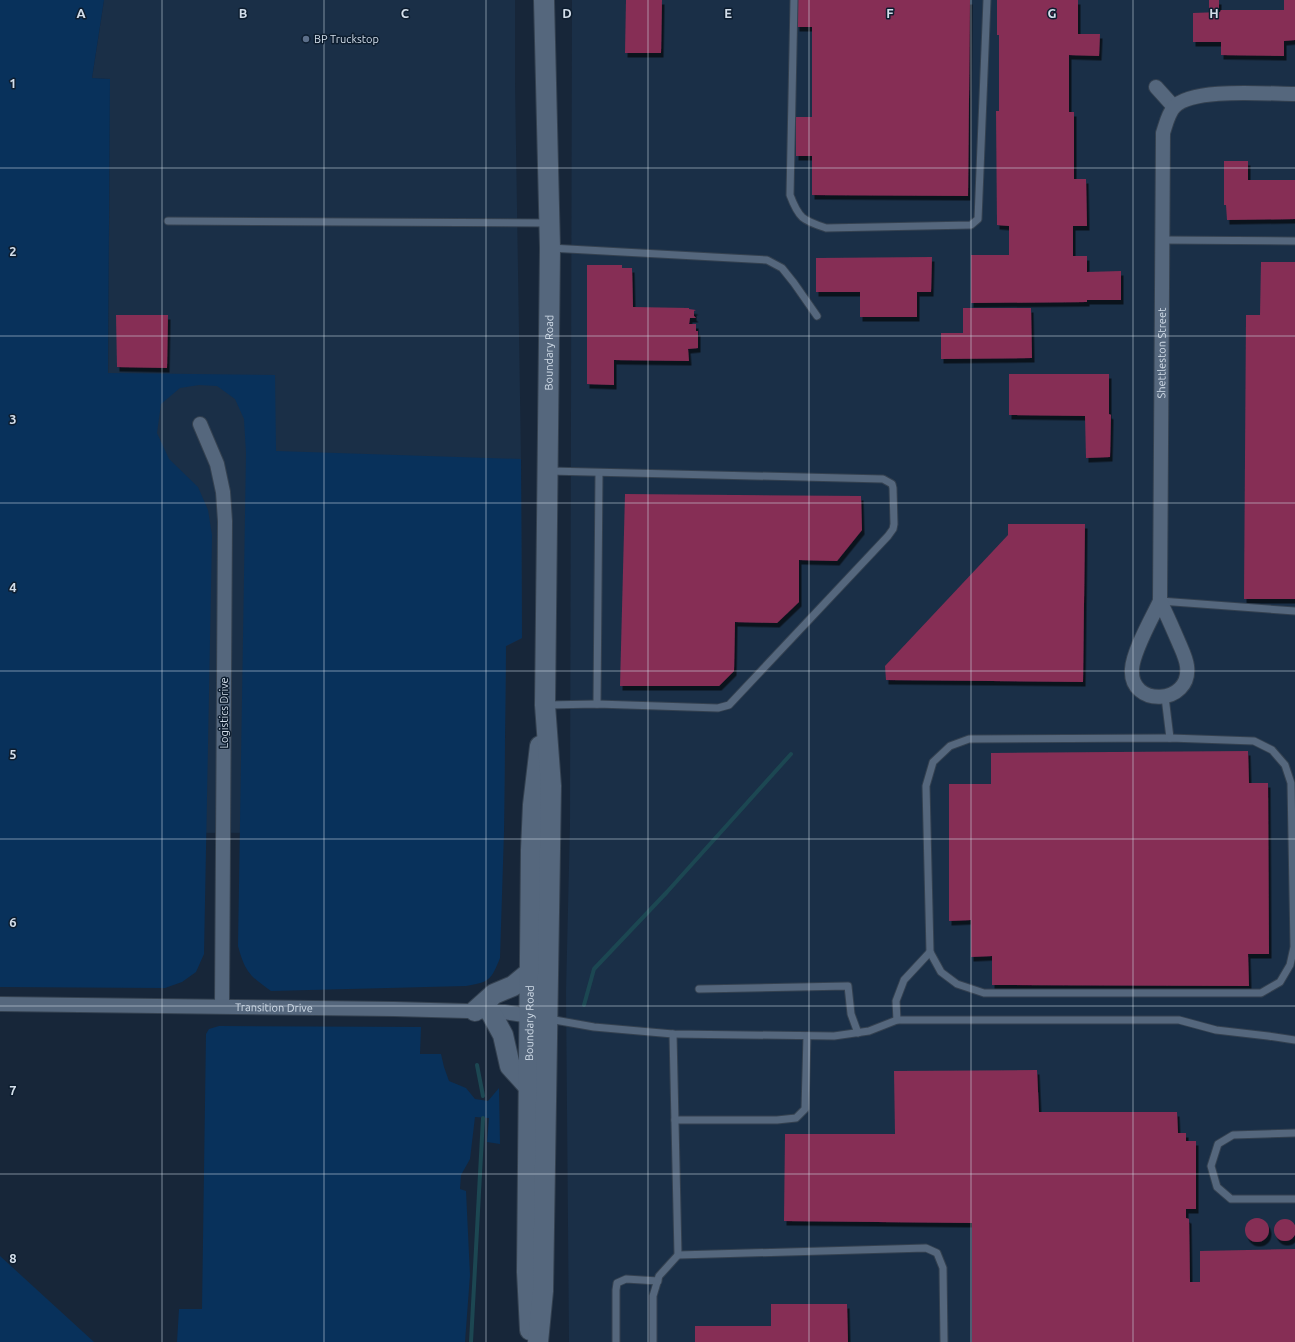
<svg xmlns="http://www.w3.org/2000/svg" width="1295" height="1342" viewBox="0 0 1295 1342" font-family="Ubuntu,sans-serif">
<defs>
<filter id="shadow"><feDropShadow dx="2.5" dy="4.5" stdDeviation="0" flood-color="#0009"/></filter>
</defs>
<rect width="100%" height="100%" fill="#172639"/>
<g fill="#1a2f47">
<path d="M104,0h411v83l6,376 1,179 -16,8 -2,186 -392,1 -4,-437 2,-317 -18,-1z"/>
<path d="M572,0h723v1342h-726l-3,-350 4,-168z"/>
</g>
<g fill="#08315b">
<path d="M0,0h104l-12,78 18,1 -2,294 167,2 1,76 245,8 1,179 -16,8 -2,186 -4,126c-9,22 -10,24 -34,28l-195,5c-21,-15 -26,-19 -33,-45l8,-493 -2,-34 -9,-20 -18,-13 -18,-1 -19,3 -19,16 -4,29 12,26 29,28 10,23 4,25 -8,419 -8,18 -14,10 -17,6 -165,-1z"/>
<path d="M219,1026l202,1 -1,27h21l3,13 5,14 17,7 9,11 13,2 11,-13 1,56 -13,-2 2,-24 -14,-1 -5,42 -9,16 -1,14 6,2 4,84 -5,67h-288l2,-33h23l4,-275 3,-5z"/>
<path d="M0,1256l94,86h-94z"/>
</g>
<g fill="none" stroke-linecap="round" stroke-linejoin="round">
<g stroke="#1c4752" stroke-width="4">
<path d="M584,1005l10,-36 73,-77 124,-138"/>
<path d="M477,1065l6,31"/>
<path d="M471,1342l12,-224"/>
</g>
</g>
<g fill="#862e54" filter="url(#shadow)">
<path d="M626,0h36l-1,53h-36z"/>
<path d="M796,0h174l-2,196 -156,-1v-39h-16v-39h16v-90h-15z"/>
<path d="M997,0h81v34h22l-1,22 -30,-1v57h5v67h12l1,47h-14v30h14v16l34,-1v29h-34v2l-116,1v-48h38v-29l-12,-1 -1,-114h3v-76h-2z"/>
<path d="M1209,0h10v9l-10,1z"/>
<path d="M1284,0h11v40l-11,1v15l-63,-1v-13h-28v-29l27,-1 1,-2h63z"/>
<path d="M1224,161h24v19h47v39l-68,1 -1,-15h-2z"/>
<path d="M932,257l-1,35h-14v25h-57v-25h-44v-34z"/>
<path d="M1261,262h34v337h-51l2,-284h14z"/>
<path d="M587,265h35v3h10l1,39 56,1v1l7,1 -2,1v5l2,2h-6l-1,6h7v7h2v17l-10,1 1,12 -75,-1v25l-27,-1z"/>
<path d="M963,308h68l1,50 -91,1v-26h22z"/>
<path d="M116,315h52l-1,53 -50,-1z"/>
<path d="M1009,374h100v40l2,1 -1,42 -24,1 -1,-42 -76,-1z"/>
<path d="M625,494l236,2 1,34 -25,31 -38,-1v42l-22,21 -42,-1 -1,49 -15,15h-99z"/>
<path d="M1008,524h77l-2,158 -197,-2 -1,-14 123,-131z"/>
<path d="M1248,751l1,32h19l1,171h-21l1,32 -257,-1v-29l-21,1v-37l-22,1v-137h42v-31z"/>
<path d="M1037,1070l2,42h138l1,21h8v8h10v68h-10v9l3,1 1,63h10v-31l95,-2v93h-323v-119l-188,-2 1,-87h110l-1,-63z"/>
<circle cx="1257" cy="1230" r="12"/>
<circle cx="1285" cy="1230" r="11"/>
<path d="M771,1304h76l1,38h-153v-16h76z"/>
</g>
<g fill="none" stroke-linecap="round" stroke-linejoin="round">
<defs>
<g id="lane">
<path d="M794,0l-4,195c9,24 13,25 36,33l145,-3 7,-6 9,-219"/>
<path d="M168,221l381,2"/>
<path d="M1162,240l133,1"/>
<path d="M550,248l217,12 15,8 12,15 23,33"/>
<path d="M1160,601l135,10"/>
<path d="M1165,697l5,41"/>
<path d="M597,704l2,-231"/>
<path d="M547,705l50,-1 121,4 11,-3 159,-169 5,-7 1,-5 -1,-36 -1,-4 -9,-5 -334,-8"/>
<path d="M1170,738l84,3 18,9 13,15 6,18 3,164 -4,18 -10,17 -19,11h-277l-27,-9 -16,-12 -11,-20 -4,-166 7,-24 17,-16 19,-7z"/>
<path d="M699,989l149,-3 3,28 7,19"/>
<path d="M549,1019l45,8 79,7 161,2 35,-5 28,-11h282l37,10 52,6 27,4"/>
<path d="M897,1020l-1,-19 8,-21 26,-28"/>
<path d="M675,1120h102l19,-2 9,-9 2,-73"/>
<path d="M1295,1133l-62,2 -15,9 -7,22 6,21 14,12h64"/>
<path d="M678,1255l248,-7 11,5 6,15 1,74"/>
<path d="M616,1342v-52l1,-7 9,-4 32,2"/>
<path d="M653,1342v-46l6,-20 19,-21 -5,-221"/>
</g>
<g id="street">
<path d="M1156,87l18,20"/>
<path d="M200,424l17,40 6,28 2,29 -3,485"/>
<path id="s1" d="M1160,601c-8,17 -27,50 -28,68 -3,39 60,36 55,-3 -1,-8 -5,-16 -8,-23 -6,-14 -12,-28 -19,-42l3,-468c3,-9 5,-19 11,-26 18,-20 94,-13 121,-13"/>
<path id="s2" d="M0,1004l394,5 110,3 33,5"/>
</g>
<g id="secondary">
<path d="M475,1011l19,-17 19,-8 17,-14"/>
<path d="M490,1011l13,24 7,31 19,21"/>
<path id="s3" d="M530,1330l-3,-58 4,-422 2,-45 7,-59"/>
<path id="s4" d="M538,1342l5,-51 8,-505 -6,-81 5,-457 -6,-248"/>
</g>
</defs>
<use href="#lane" stroke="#344150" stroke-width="9"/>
<use href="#street" stroke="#344150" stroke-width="16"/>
<use href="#secondary" stroke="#344150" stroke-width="22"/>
<use href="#lane" stroke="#55677d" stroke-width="7"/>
<use href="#street" stroke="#55677d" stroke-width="14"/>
<use href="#secondary" stroke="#55677d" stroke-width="20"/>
</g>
<path fill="none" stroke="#d3deea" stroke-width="1" stroke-opacity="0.55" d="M162,0v1342M324,0v1342M486,0v1342M648,0v1342M809,0v1342M971,0v1342M1133,0v1342M0,168h1295M0,336h1295M0,503h1295M0,671h1295M0,839h1295M0,1006h1295M0,1174h1295"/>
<circle fill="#5c6f8a" stroke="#0d1d2f" stroke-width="1.5" cx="306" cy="39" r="4"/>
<g text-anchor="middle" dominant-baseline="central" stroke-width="3" stroke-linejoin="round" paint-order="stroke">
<g font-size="11" fill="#d3deea" stroke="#0d1d2f" text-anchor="start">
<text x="314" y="39">BP Truckstop</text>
</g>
<g font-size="11" fill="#d3deea" stroke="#0d1d2f">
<text stroke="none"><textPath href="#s4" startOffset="990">Boundary Road</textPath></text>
<text stroke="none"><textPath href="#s1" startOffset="484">Shettleston Street</textPath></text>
<text transform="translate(224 713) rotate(-90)">Logistics Drive</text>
<text stroke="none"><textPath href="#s2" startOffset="274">Transition Drive</textPath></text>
<text stroke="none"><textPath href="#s3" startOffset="307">Boundary Road</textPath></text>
</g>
</g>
<g font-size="13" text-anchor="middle" font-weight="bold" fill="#d3deea" stroke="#0d1d2f" stroke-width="3" stroke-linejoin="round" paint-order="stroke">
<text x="81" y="18">A</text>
<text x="243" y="18">B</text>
<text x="405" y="18">C</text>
<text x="567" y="18">D</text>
<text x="728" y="18">E</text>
<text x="890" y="18">F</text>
<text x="1052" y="18">G</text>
<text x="1214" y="18">H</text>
<text x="13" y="88">1</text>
<text x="13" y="256">2</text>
<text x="13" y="424">3</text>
<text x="13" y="592">4</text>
<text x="13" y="759">5</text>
<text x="13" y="927">6</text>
<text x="13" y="1095">7</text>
<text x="13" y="1263">8</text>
</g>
</svg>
